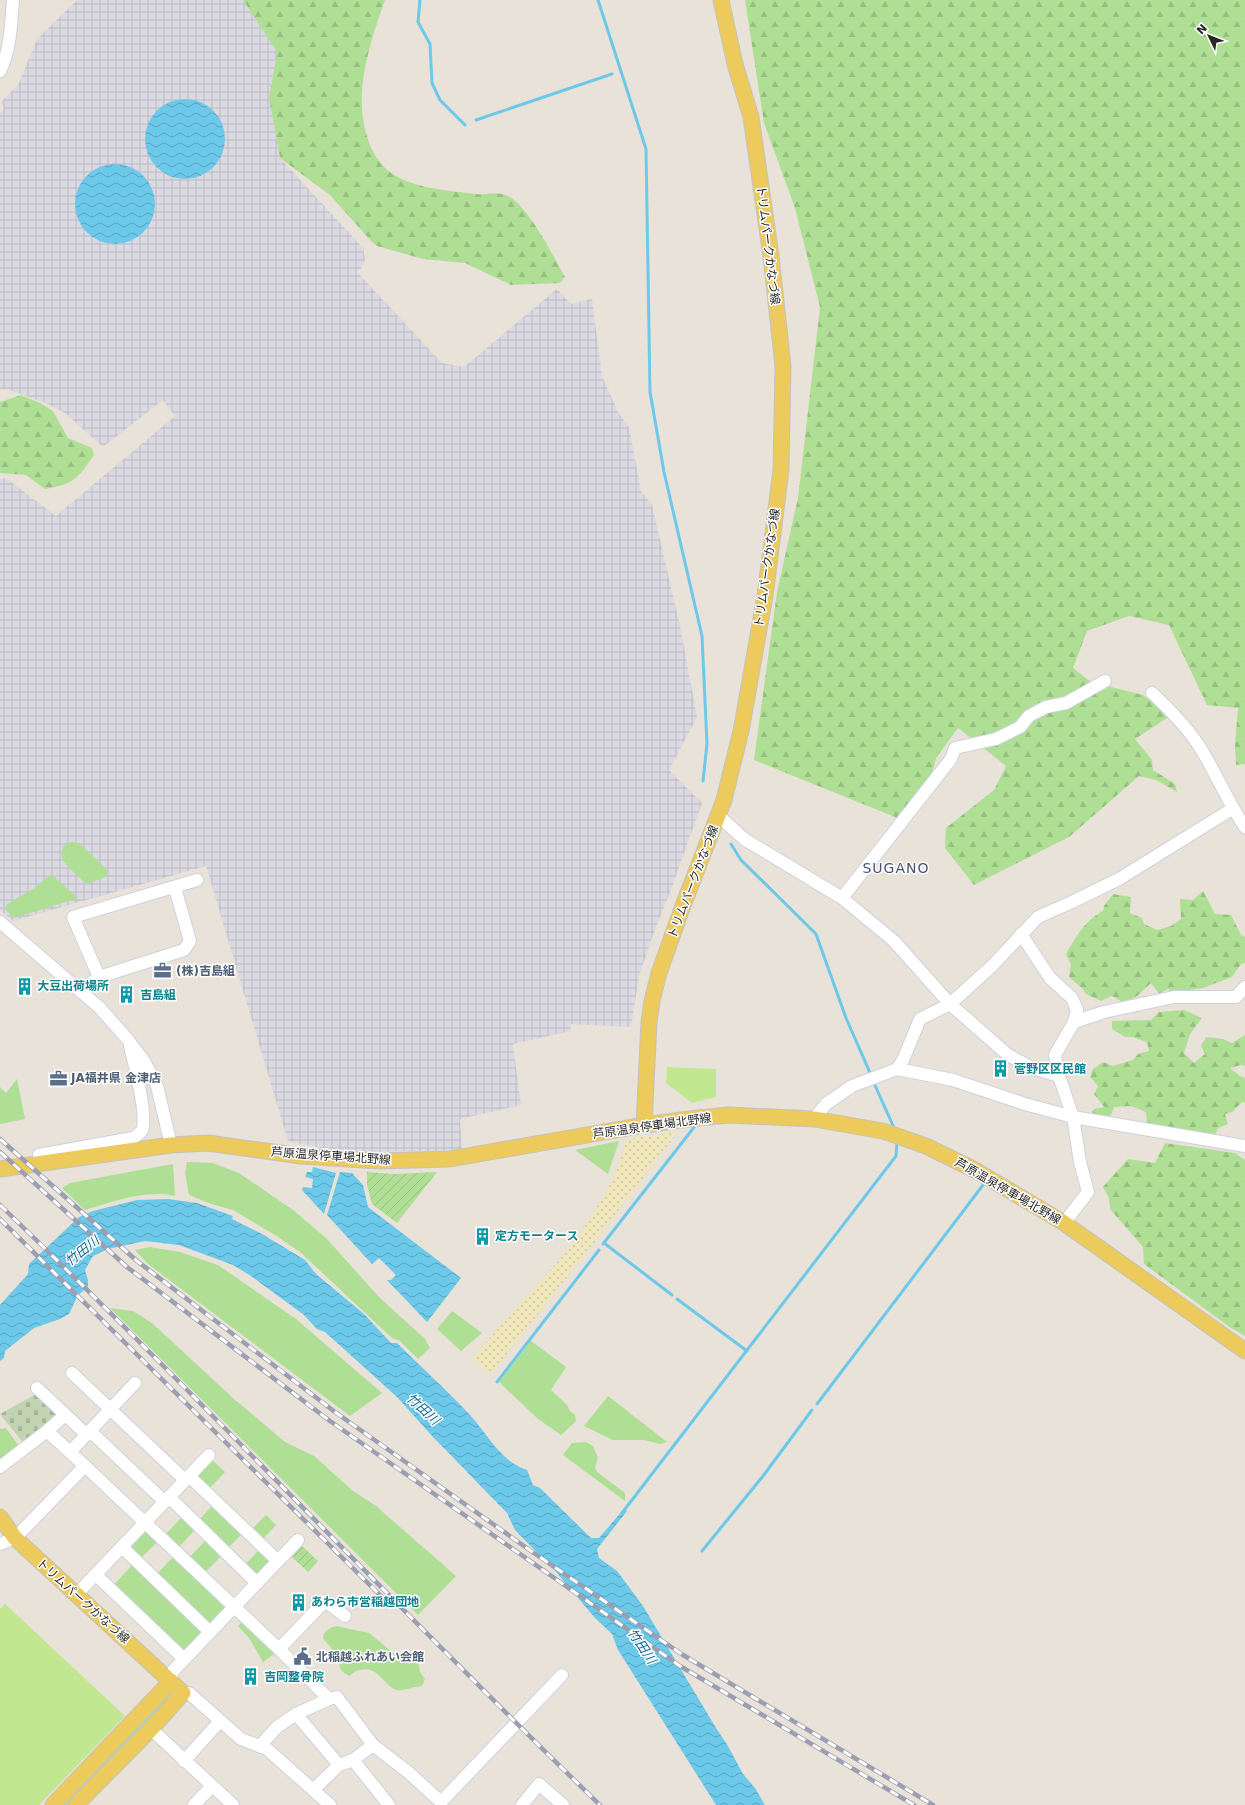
<svg xmlns="http://www.w3.org/2000/svg" width="1245" height="1805" viewBox="0 0 1245 1805" font-family="'DejaVu Sans','Noto Sans JP',sans-serif">
<defs>
<pattern id="industrial-grid" width="8" height="8" patternUnits="userSpaceOnUse"><rect width="8" height="8" fill="#dbd9e1"/><path d="M0 4h8M4 0v8" fill="none" stroke="#bcbac1"/></pattern>
<pattern id="forest-firs" width="22" height="20" patternUnits="userSpaceOnUse"><rect width="22" height="20" fill="#aedf95"/><path d="M5 1l3.5 6h-7zM16 11l3.5 6h-7z" fill="#96bf80"/></pattern>
<pattern id="sand-dots" width="8" height="8" patternUnits="userSpaceOnUse"><rect width="8" height="8" fill="#efe6bb"/><path d="M2 2h.1M6 6h.1" fill="none" stroke="#cdc5a1" stroke-width="1.8" stroke-linecap="round"/></pattern>
<pattern id="cemetery-stones" width="16" height="16" patternUnits="userSpaceOnUse"><rect width="16" height="16" fill="#c1d3b0"/><path d="M2 7V4a2 2 0 0 1 4 0v3zM10 15v-3a2 2 0 0 1 4 0v3z" fill="#a6b597"/></pattern>
<pattern id="garden-furrows" width="10" height="10" patternUnits="userSpaceOnUse"><rect width="10" height="10" fill="#aedf95"/><path d="M-1 1l2-2M0 10L10 0M9 11l2-2" fill="none" stroke="#96bf80"/></pattern>
<pattern id="water-waves" width="16" height="10" patternUnits="userSpaceOnUse"><rect width="16" height="10" fill="#6cc9ea"/><path d="M0 5q4-4 8 0t8 0" fill="none" stroke="#59a3be"/></pattern>
</defs>
<rect width="100%" height="100%" fill="#e9e2d8"/>
<path fill="url(#industrial-grid)" d="M77,0h166l34,52 -8,46 11,60 83,90 2,11 -4,9 -4,4 85,91 22,4 93,-78 14,15 21,-5 10,77 17,38 10,13 12,64 11,14 28,121 17,91 -28,53 33,33 -29,81 -20,51 -14,41 -8,51 -61,-3 1,7 -58,13 8,61 -61,14 2,31 -83,2 -58,-4 -33,-7 -82,-275 -193,55 -13,-11v-431l6,-1 50,38 119,-100 -12,-16 -60,47 -38,-34 -17,-9 -41,-15 -7,1v-277l4,-4 -3,-7 17,-17 19,-46z"/>
<g fill="#aedf95">
<path d="M73,842l7,2 27,26 1,6 -19,7h-4c-7,-8 -30,-23 -22,-35 2,-4 6,-6 10,-6z"/>
<path d="M52,875l26,23 -64,20 -9,-9 1,-4 30,-18 10,-9z"/>
<path d="M17,1079l8,40 -25,5v-37l6,6z"/>
<path d="M619,1141l-11,33 -33,-24z"/>
<path d="M187,1162l26,1 26,10 54,37 34,29 53,59 45,41 5,9 -12,11 -18,-18 -8,-3 -92,-86 -25,-17 -42,-25 -22,-6 -22,-9 -4,-22z"/>
<path d="M173,1164l2,32c-29,-7 -62,6 -90,14l-23,-22 8,-5z"/>
<path d="M150,1247l30,5 38,13 78,54 86,74 -32,23 -202,-152 -13,-14z"/>
<path d="M110,1308l23,3 19,12 81,75 52,44 29,14 39,35 23,15 80,70 -38,39z"/>
<path d="M452,1311l30,22 -21,18 -24,-22z"/>
<path d="M531,1341l35,26 -15,23 17,16 1,4 6,5 1,6 -15,14 -23,-16 -39,-37z"/>
<path d="M608,1396l59,46 -7,2 -16,-4h-31l-29,-14z"/>
<path d="M6,1428l15,21 -21,14v-34z"/>
<path d="M586,1442l7,4 5,12 -3,9 2,5 28,21v8l-62,-46 9,-12z"/>
<path d="M210,1458l15,14 -17,18 -15,-14z"/>
<path d="M213,1505l30,28 -16,16 -29,-28z"/>
<path d="M266,1515l10,10 -14,15 -11,-10z"/>
<path d="M182,1517l13,13 -19,20 -13,-13z"/>
<path d="M143,1529l14,13 -16,16 -14,-13z"/>
<path d="M206,1540l16,15 -19,20 -16,-15z"/>
<path d="M259,1550l12,12 -15,15 -12,-11z"/>
<path d="M173,1557l53,52 -17,17 -53,-51z"/>
<path d="M133,1564l70,67 -20,22 -70,-67z"/>
<path d="M242,1622l32,32 -11,8 -14,-24 -11,-12z"/>
<path d="M336,1626l33,7 22,18 6,3 11,-3 9,3 3,18 5,7 -3,7c-8,0 -21,7 -28,3 -12,-7 -17,-23 -34,-19 -4,0 -8,4 -11,6 -8,-5 -11,-7 -9,-17l-17,-21c1,-8 7,-10 13,-12z"/>
<path d="M170,1693l1,3 -98,109h-11z"/>
</g>
<g fill="url(#forest-firs)">
<path d="M243,0h142c-10,27 -21,62 -23,91 -2,29 6,70 34,85 8,5 20,8 29,11 16,3 34,5 51,7 10,1 23,-3 32,2 21,11 45,60 57,81l-5,6 -49,2 -46,-22 -42,-4 -46,-13 -5,-4 -42,-47 -50,-37 -11,-60 8,-46z"/>
<path d="M745,0h500v764l-9,1 -1,-21 3,-36 -31,-3 -38,-80 -40,-9 -42,15 -14,37 18,14 52,13 27,21 -35,23 17,21 1,10 22,14 2,8 -21,-12 -17,-4 -70,61 -95,48 -29,-37 1,-20 48,-38 12,-24 -48,-38 -22,30 -12,46 -24,15 -146,-59 23,-168 21,-94 22,-191 -25,-99 -31,-85z"/>
<path d="M21,395l19,8 13,8 15,27 24,10 2,7c-16,23 -19,29 -49,34l-19,-14 -26,-2v-71z"/>
<path d="M1203,891l12,23 16,1 10,20 4,2v26l-4,1 -9,13 -29,11 -31,5 -4,-4 -9,5 -8,-11 -14,13 -13,7 -12,-7 -11,5 -15,-7 -4,-6 -13,-11 2,-12 -5,-11c10,-17 19,-34 37,-43l1,-5 9,-12 18,3 -1,16 12,5 2,6 13,6 14,-4 10,-7 -1,-20 13,1z"/>
<path d="M1184,1010l18,8 -12,16 -6,19 10,10 11,-9 -4,-8 5,-9 17,2 9,4 13,-8v31l-4,-1 -11,3 10,8 5,2v25l-3,-1 -10,10 -7,2 3,10 -10,4 -4,9 -67,-11 -1,-14 -15,-6 -17,1 -3,8 -8,2 -12,-5 3,-3 10,-2 -10,-13 4,-8 -8,-9 3,-8 10,-7 10,4 20,-6 5,-6 11,-3 -2,-9 -14,-5h-8l-13,-8v-8l39,-1 8,-8z"/>
<path d="M1165,1143l70,10 10,7v176l-14,-8 -87,-64 -1,-17 -33,-38 -1,-11 -6,-11 25,-28 27,4z"/>
</g>
<path fill="url(#sand-dots)" d="M678,1132l-92,121 -95,121 -19,-16 104,-117 37,-61 14,-41z"/>
<path fill="url(#cemetery-stones)" d="M38,1393l20,24 -34,27 -24,-30z"/>
<g fill="url(#garden-furrows)">
<path d="M367,1172l27,2 43,-2 -40,51 -25,-19 -5,-19z"/>
<path d="M302,1546l16,15 -10,11 -16,-15z"/>
</g>
<g fill="#c2e791">
<path d="M667,1067l49,2v28l-24,6 -26,-20z"/>
<path d="M5,1604l120,112 -86,89h-39v-196z"/>
</g>
<g fill="url(#water-waves)">
<circle cx="185" cy="139" r="40"/>
<circle cx="115" cy="204" r="40"/>
<path d="M313,1167l23,6 -12,41 -22,-24 1,-3 9,1 1,-9 -8,-2 2,-5h5z"/>
<path d="M340,1172l12,1 11,12 5,22 93,71 -34,44 -40,-42h4l5,-5 -17,-17 -7,6 -45,-49z"/>
<path d="M168,1199l29,4 36,13 -1,3 30,15 43,26 11,14 48,40 27,29h6c24,24 51,48 74,73 17,19 30,46 56,54l6,15 7,3 51,50h8l24,-28 4,1 -30,38 2,9 18,13 26,35 73,122 12,18 15,28 12,14 10,17h-49l-98,-155 -6,-16 -17,-16 -38,-45 -42,-43 -8,-17 -74,-76 -36,-40 -72,-65 -8,-3 -13,-14 -53,-39 -18,-11 -54,-20 -34,-4 -37,8 -15,7 -8,14 3,10v7l-10,8 -9,19 -9,5 -26,9 -29,23 -1,7 -4,3v-56l28,-31 1,-10 50,-47 14,-6 44,-11z"/>
</g>
<g fill="none" stroke-linecap="round" stroke-linejoin="round">
<g stroke="#6cc9ea" stroke-width="3">
<path d="M420,0l-2,22 12,22 2,39 8,17 25,25"/>
<path d="M598,0l48,149 4,243 14,80 38,164 5,108 -4,37"/>
<path d="M476,120l136,-46"/>
<path d="M731,844l10,16 75,74 30,84 25,57"/>
<path d="M873,1081l22,49"/>
<path d="M604,1243l68,52"/>
<path d="M603,1244l92,-118 2,-1"/>
<path d="M677,1299l70,52"/>
<path d="M497,1382l102,-132"/>
<path d="M817,1404l166,-219"/>
<path d="M622,1513l274,-357 1,-15"/>
<path d="M702,1551l61,-75 49,-66"/>
</g>
<defs>
<g id="minor">
<path d="M0,71c11,-22 11,-48 13,-71"/>
<path d="M1152,693c19,18 39,38 52,61 14,24 25,50 41,73"/>
<path d="M719,816l25,23 98,59 52,43 56,63 58,51 24,13 27,8"/>
<path d="M842,898l109,-139 4,-11 41,-9 24,-12 9,-11 17,-9 20,-4 39,-22"/>
<path d="M0,922l100,86 29,33 15,20 13,25 14,59"/>
<path d="M1021,934l29,44 22,20 5,12 -3,12 -19,33 4,21 14,41 7,45 8,30 -24,31"/>
<path d="M99,977l85,-27 6,-9 -15,-53"/>
<path d="M80,991l19,-14 -26,-60 124,-37"/>
<path d="M1074,1022l30,-10 70,-15h62l9,-10"/>
<path d="M897,1069l6,-9 17,-41 30,-15 42,-38 46,-49 34,-15 47,-23 113,-70"/>
<path d="M814,1119l12,-15 26,-18 45,-17 56,11 72,24 48,13 172,29"/>
<path d="M39,1155l94,-17c3,-2 7,-4 9,-8 6,-13 -8,-68 -12,-84"/>
<path d="M72,1373l113,107"/>
<path d="M37,1388l50,47"/>
<path d="M47,1431l18,-16"/>
<path d="M90,1431l75,71"/>
<path d="M70,1452l65,-69"/>
<path d="M0,1467l47,-36 38,35"/>
<path d="M189,1476l89,85"/>
<path d="M169,1497l88,86"/>
<path d="M0,1544l15,-6 70,-72 194,183 50,50 -33,15 -19,13 -17,19"/>
<path d="M122,1547l88,85"/>
<path d="M96,1575l88,84"/>
<path d="M76,1595l133,-140"/>
<path d="M279,1649l46,-48 20,15"/>
<path d="M171,1681l2,-10 125,-131"/>
<path d="M183,1693h6l52,46 26,10 63,56"/>
<path d="M329,1699l8,-2 36,48"/>
<path d="M296,1714l43,51"/>
<path d="M151,1729l82,76"/>
<path d="M353,1760l36,45"/>
<path d="M184,1761l36,-40"/>
<path d="M313,1790l26,-25 14,-5 20,-15 35,27 33,30 121,-127"/>
<path d="M194,1805l18,-19"/>
<path d="M522,1805l17,-21 24,21"/>
</g>
<g id="major">
<path d="M644,1125l5,-103 3,-21 7,-28 25,-70 40,-103 17,-69 24,-135 16,-126 2,-104 -12,-110 -20,-139 -16,-53 -14,-64"/>
<path d="M0,1169l171,-24 37,-2 93,13 78,5 71,-2 194,-34 45,-6 39,-4 86,4 69,12 43,15 49,24 89,53 181,128"/>
<path d="M0,1517l15,21 168,155 -32,36 -75,76"/>
<path d="M53,1805l118,-124"/>
</g>
</defs>
<use href="#minor" stroke="#ced1e0" stroke-width="14"/>
<use href="#major" stroke="#c3c3c3" stroke-width="17"/>
<use href="#minor" stroke="#fff" stroke-width="12"/>
<use href="#major" stroke="#ecca5b" stroke-width="15"/>
<defs>
<g id="rail">
<path d="M0,1139l137,122 198,151 196,139 152,104 250,150"/>
<path d="M0,1152l127,115 203,154 350,245 234,139"/>
<path d="M0,1205c204,196 397,404 600,600"/>
<path d="M0,1219l384,380"/>
</g>
</defs>
<use href="#rail" stroke="#9b9fb1" stroke-width="4.5"/>
<use href="#rail" stroke="#fff" stroke-width="3" stroke-dasharray="9" stroke-linecap="butt"/>
</g>
<defs>
<symbol id="office-bare" viewBox="-9 -9 18 18"><path d="M-6-3h4V-5.5h4V-3h4V5H-6ZM-1-4.5V-3h2v-1.5ZM-6 0V1H6V0Z" fill="#5c6f8a" stroke="#fff" stroke-width="2.5" paint-order="stroke"/></symbol>
<symbol id="building-bare" viewBox="-9 -9 18 18"><path d="M-4-6H4V6H1V3H-1V6H-4ZM-2.5-4.3h1.7v1.8h-1.7ZM.8-4.3h1.7v1.8H.8ZM-2.5-1h1.7V.8h-1.7ZM.8-1h1.7V.8H.8Z" fill="#0f9aa8" stroke="#fff" stroke-width="2.5" paint-order="stroke"/></symbol>
<symbol id="civic-bare" viewBox="-9 -9 18 18"><path d="M-.6-6.5H3V-4.5H.6V-3L4-1V1h2V6H-6V1h2V-1L-.6-3ZM-1.2 2.5V6h2.4V2.5Z" fill="#5c6f8a" stroke="#fff" stroke-width="2.5" paint-order="stroke"/></symbol>
</defs>
<g fill-rule="evenodd">
<use href="#office-bare" x="150" y="958" width="25" height="25"/>
<use href="#building-bare" x="12" y="974" width="25" height="25"/>
<use href="#building-bare" x="114" y="982" width="25" height="25"/>
<use href="#building-bare" x="988" y="1056" width="25" height="25"/>
<use href="#office-bare" x="46" y="1066" width="25" height="25"/>
<use href="#building-bare" x="470" y="1224" width="25" height="25"/>
<use href="#building-bare" x="286" y="1590" width="25" height="25"/>
<use href="#civic-bare" x="290" y="1644" width="25" height="25"/>
<use href="#building-bare" x="238" y="1664" width="25" height="25"/>
</g>
<g text-anchor="middle" dominant-baseline="central" stroke-width="3" stroke-linejoin="round" paint-order="stroke">
<g font-size="12" fill="#272727" stroke="#fff">
<text transform="translate(768 245) rotate(83)">トリムパークかなづ線</text>
<text transform="translate(767 568) rotate(-82)">トリムパークかなづ線</text>
<text transform="translate(693 882) rotate(-69)">トリムパークかなづ線</text>
<text transform="translate(652 1126) rotate(-8)">芦原温泉停車場北野線</text>
<text transform="translate(331 1156) rotate(4)">芦原温泉停車場北野線</text>
<text transform="translate(1008 1191) rotate(30)">芦原温泉停車場北野線</text>
<text transform="translate(83 1601) rotate(42)">トリムパークかなづ線</text>
</g>
<g font-size="12" font-weight="bold" fill="#4e5e75" stroke="#fff" text-anchor="start">
<text x="176" y="971">(株)吉島組</text>
<text x="71" y="1078">JA福井県 金津店</text>
<text x="316" y="1657">北稲越ふれあい会館</text>
</g>
<g font-size="12" font-weight="bold" fill="#0d838f" stroke="#fff" text-anchor="start">
<text x="37" y="986">大豆出荷場所</text>
<text x="140" y="995">吉島組</text>
<text x="1014" y="1069">菅野区区民館</text>
<text x="495" y="1236">定方モータース</text>
<text x="311" y="1602">あわら市営稲越団地</text>
<text x="264" y="1677">吉岡整骨院</text>
</g>
<g font-size="13" font-style="italic" fill="#116591" stroke="#fff">
<text transform="translate(82 1251) rotate(-38)">竹田川</text>
<text transform="translate(423 1409) rotate(42)">竹田川</text>
<text transform="translate(642 1646) rotate(56)">竹田川</text>
</g>
<g font-size="14" letter-spacing="1" fill="#495175" stroke="#fff">
<text x="896" y="868">SUGANO</text>
</g>
</g>
<g transform="translate(1209 36) rotate(313)" stroke="#ffffff" stroke-width="3" paint-order="stroke">
<path d="M0-3L7 15L0 10L-7 15Z" fill="#272727"/>
<text y="-6" font-size="11" font-weight="bold" text-anchor="middle" fill="#272727">N</text>
</g>
</svg>
